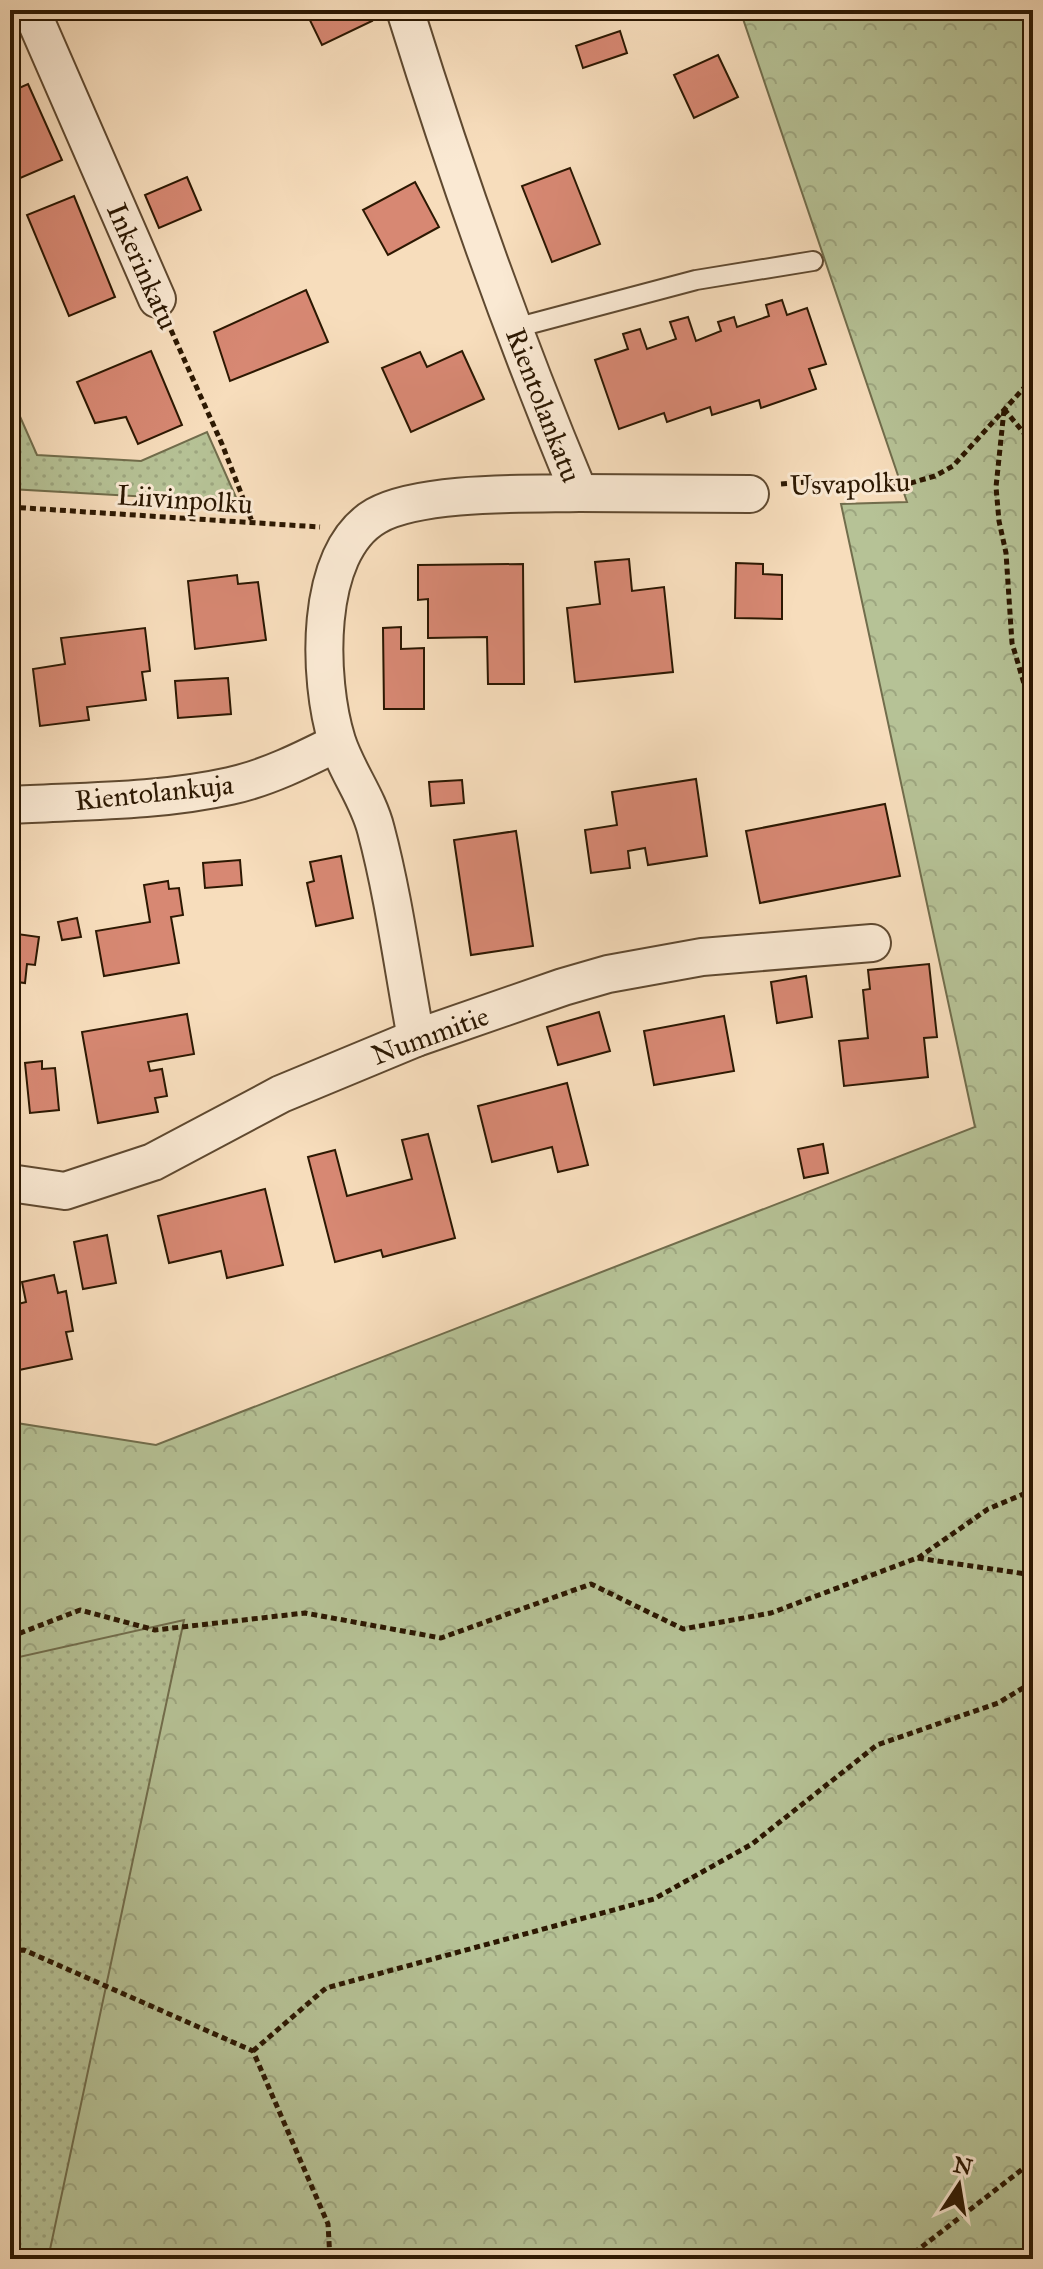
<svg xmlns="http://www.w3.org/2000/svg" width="1043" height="2269" font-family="'IM FELL Great Primer',serif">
  <defs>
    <pattern id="forest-crowns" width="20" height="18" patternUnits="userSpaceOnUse" patternTransform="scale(2)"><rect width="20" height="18" fill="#b6c296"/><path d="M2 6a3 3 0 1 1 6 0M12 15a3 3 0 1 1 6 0" fill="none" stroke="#9da680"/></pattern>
    <pattern id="park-dots" width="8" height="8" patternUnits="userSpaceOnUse" patternTransform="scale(2)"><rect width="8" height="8" fill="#b6c296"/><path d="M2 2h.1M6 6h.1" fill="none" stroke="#9da680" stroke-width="1.8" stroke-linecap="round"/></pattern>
  </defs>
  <rect width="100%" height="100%" fill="#f7ddbc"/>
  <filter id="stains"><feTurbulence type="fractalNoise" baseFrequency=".0025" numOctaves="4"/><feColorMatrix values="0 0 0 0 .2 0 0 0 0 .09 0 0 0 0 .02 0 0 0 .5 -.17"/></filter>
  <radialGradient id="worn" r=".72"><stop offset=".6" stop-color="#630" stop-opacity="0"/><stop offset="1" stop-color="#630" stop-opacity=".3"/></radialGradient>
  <path fill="url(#forest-crowns)" stroke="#716d4c" stroke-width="2" d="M740,10h293v2249h-1023v-837l146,23 819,-318 -134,-623 66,-2z"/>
  <g fill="url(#park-dots)" stroke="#716d4c" stroke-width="2">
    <path d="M10,394l27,61 104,6 66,-29 31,70 -228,-13z"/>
    <path d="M184,1620l-136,639h-38v-600z"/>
  </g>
  <g fill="#d78873" stroke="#2c1802" stroke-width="2">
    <path d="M305,10h62l5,11 -50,24z"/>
    <path d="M620,31l7,22 -44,15 -7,-22z"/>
    <path d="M718,55l20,42 -44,21 -20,-43z"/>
    <path d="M28,84l34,76 -51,22 -1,-90z"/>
    <path d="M570,168l30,76 -48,18 -30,-76z"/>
    <path d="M187,177l14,33 -42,18 -14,-33z"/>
    <path d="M415,182l24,45 -51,28 -25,-45z"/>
    <path d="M74,196l41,101 -46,19 -42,-101z"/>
    <path d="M306,290l22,52 -98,39 -16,-49z"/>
    <path d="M782,300l5,15 20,-7 19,56 -17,5 7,20 -55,19 -2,-8 -47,15 -2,-8 -43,15 -3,-9 -45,16 -24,-69 33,-11 -5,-15 17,-5 7,20 29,-10 -6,-17 18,-5 8,24 25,-10 -3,-9 16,-5 3,10 32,-11 -3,-11z"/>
    <path d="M151,351l31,74 -44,19 -12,-27 -31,6 -18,-41z"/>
    <path d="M462,351l22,48 -73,33 -29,-64 38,-16 7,15z"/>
    <path d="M629,559l3,32 32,-4 9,85 -98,10 -8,-74 33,-4 -5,-42z"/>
    <path d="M736,563l27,1v10l19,1v44l-47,-1z"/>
    <path d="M523,564l1,120h-36l-1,-47 -59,1v-39l-10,1v-35z"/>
    <path d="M237,575l1,9 20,-2 8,58 -71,9 -7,-68z"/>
    <path d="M401,627v22l23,-1v61h-40l-1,-81z"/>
    <path d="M145,628l5,43 -8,1 4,28 -59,7 2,13 -49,6 -7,-57 32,-5 -4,-26z"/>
    <path d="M228,678l3,36 -53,4 -3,-37z"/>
    <path d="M696,779l11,77 -59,9 -3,-17 -17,3 2,17 -39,5 -6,-43 32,-5 -5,-33z"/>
    <path d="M462,780l2,23 -33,3 -2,-24z"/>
    <path d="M885,804l15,72 -140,27 -14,-72z"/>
    <path d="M516,831l17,115 -62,9 -17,-115z"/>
    <path d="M341,856l12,62 -37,8 -9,-43 7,-2 -4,-19z"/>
    <path d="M240,860l2,25 -37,3 -2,-25z"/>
    <path d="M168,881l1,8 10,-1 4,27 -12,2 8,46 -75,13 -8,-45 54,-9 -6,-37z"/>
    <path d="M77,918l4,19 -19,3 -4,-18z"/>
    <path d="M10,933l29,4 -4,28 -8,-1 -2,19 -15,-2z"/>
    <path d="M929,964l8,73 -13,1 4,39 -84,9 -5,-45 29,-3 -5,-48 7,-1 -2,-19z"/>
    <path d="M806,976l6,41 -35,6 -6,-41z"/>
    <path d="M599,1012l11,39 -52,14 -11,-38z"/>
    <path d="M187,1014l7,40 -46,8 2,9 12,-2 5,27 -12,2 3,14 -60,11 -16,-91z"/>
    <path d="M724,1016l10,55 -80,14 -10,-54z"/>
    <path d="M42,1061v8l13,-1 4,42 -29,3 -5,-50z"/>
    <path d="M567,1083l21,82 -30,7 -6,-25 -60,15 -14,-56z"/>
    <path d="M428,1134l27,104 -72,19 -2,-7 -46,12 -27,-105 27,-7 12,46 65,-17 -10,-39z"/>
    <path d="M823,1144l5,29 -24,5 -6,-29z"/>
    <path d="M265,1189l18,76 -56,13 -6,-27 -52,12 -11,-47z"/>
    <path d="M107,1235l9,48 -33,6 -9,-47z"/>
    <path d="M54,1275l4,18 8,-2 7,40 -7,1 6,27 -53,11 -9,-46v-18l16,-4 -4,-20z"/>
  </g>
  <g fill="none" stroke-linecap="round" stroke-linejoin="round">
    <defs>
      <path id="lane" d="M515,328l181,-48 117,-19"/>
      <g id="street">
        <path d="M31,10l126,289"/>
        <path d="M405,10c51,164 108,325 174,483 -52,1 -159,-2 -203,23 -63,36 -58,165 -39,225 10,31 31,57 39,89 18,68 27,139 40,208"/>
        <path d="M579,493l171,1"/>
        <path d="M10,805c73,-4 148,-3 220,-19 37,-8 73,-26 107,-43"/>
        <path d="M10,1183l55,8 88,-29 128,-68 135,-56 147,-51 45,-13 94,-17 170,-14"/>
      </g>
    </defs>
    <use href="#lane" stroke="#5f4930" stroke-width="22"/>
    <use href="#street" stroke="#5f4930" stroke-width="40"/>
    <g stroke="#2c1802" stroke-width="5" stroke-dasharray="6 4" stroke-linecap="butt">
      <path d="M171,330l51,114 31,80"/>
      <path d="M1004,409l29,35"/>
      <path d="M1004,410l-8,77 3,34 7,32 6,90 21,71"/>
      <path d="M781,484l39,-3 77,6 38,-11 18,-10 80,-88"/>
      <path d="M10,507l310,20"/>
      <path d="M918,1558l70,-49 45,-19"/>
      <path d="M10,1637l70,-27 75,20 150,-17 136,25 150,-54 92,45 88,-16 146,-55 116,17"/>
      <path d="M10,1951l14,-1 229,101 75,173 2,35"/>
      <path d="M253,2051l73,-63 328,-89 98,-55 125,-99 121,-42 35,-21"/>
      <path d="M906,2259l127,-98"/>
    </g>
    <use href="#lane" stroke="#fae9d3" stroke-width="18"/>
    <use href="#street" stroke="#fae9d3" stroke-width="36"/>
  </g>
  <g text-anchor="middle" stroke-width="6" stroke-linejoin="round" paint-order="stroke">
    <g font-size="28" fill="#2c1802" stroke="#fae9d3">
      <text transform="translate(143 266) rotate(66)" y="10">Inkerinkatu</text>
      <text transform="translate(544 405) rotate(69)" y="10">Rientolankatu</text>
      <text transform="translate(850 483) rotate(-2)" y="10">Usvapolku</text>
      <text transform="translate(185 499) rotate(4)" y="10">Liivinpolku</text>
      <text transform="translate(154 792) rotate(-6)" y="10">Rientolankuja</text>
      <text transform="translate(430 1035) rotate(-20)" y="10">Nummitie</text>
    </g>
  </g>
  <rect width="1043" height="2269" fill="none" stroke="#f7ddbc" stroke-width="40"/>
  <rect x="12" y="12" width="1019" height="2245" fill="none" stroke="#2c1802" stroke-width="4"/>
  <rect x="20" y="20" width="1003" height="2229" fill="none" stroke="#2c1802" stroke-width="2"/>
  <g transform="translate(959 2185) rotate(12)" stroke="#fae9d3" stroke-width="6" paint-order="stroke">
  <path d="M0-6L14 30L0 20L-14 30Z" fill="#2c1802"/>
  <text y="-12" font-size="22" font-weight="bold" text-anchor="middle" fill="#2c1802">N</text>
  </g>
  <rect width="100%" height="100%" filter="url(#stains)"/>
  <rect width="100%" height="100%" fill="url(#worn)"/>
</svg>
